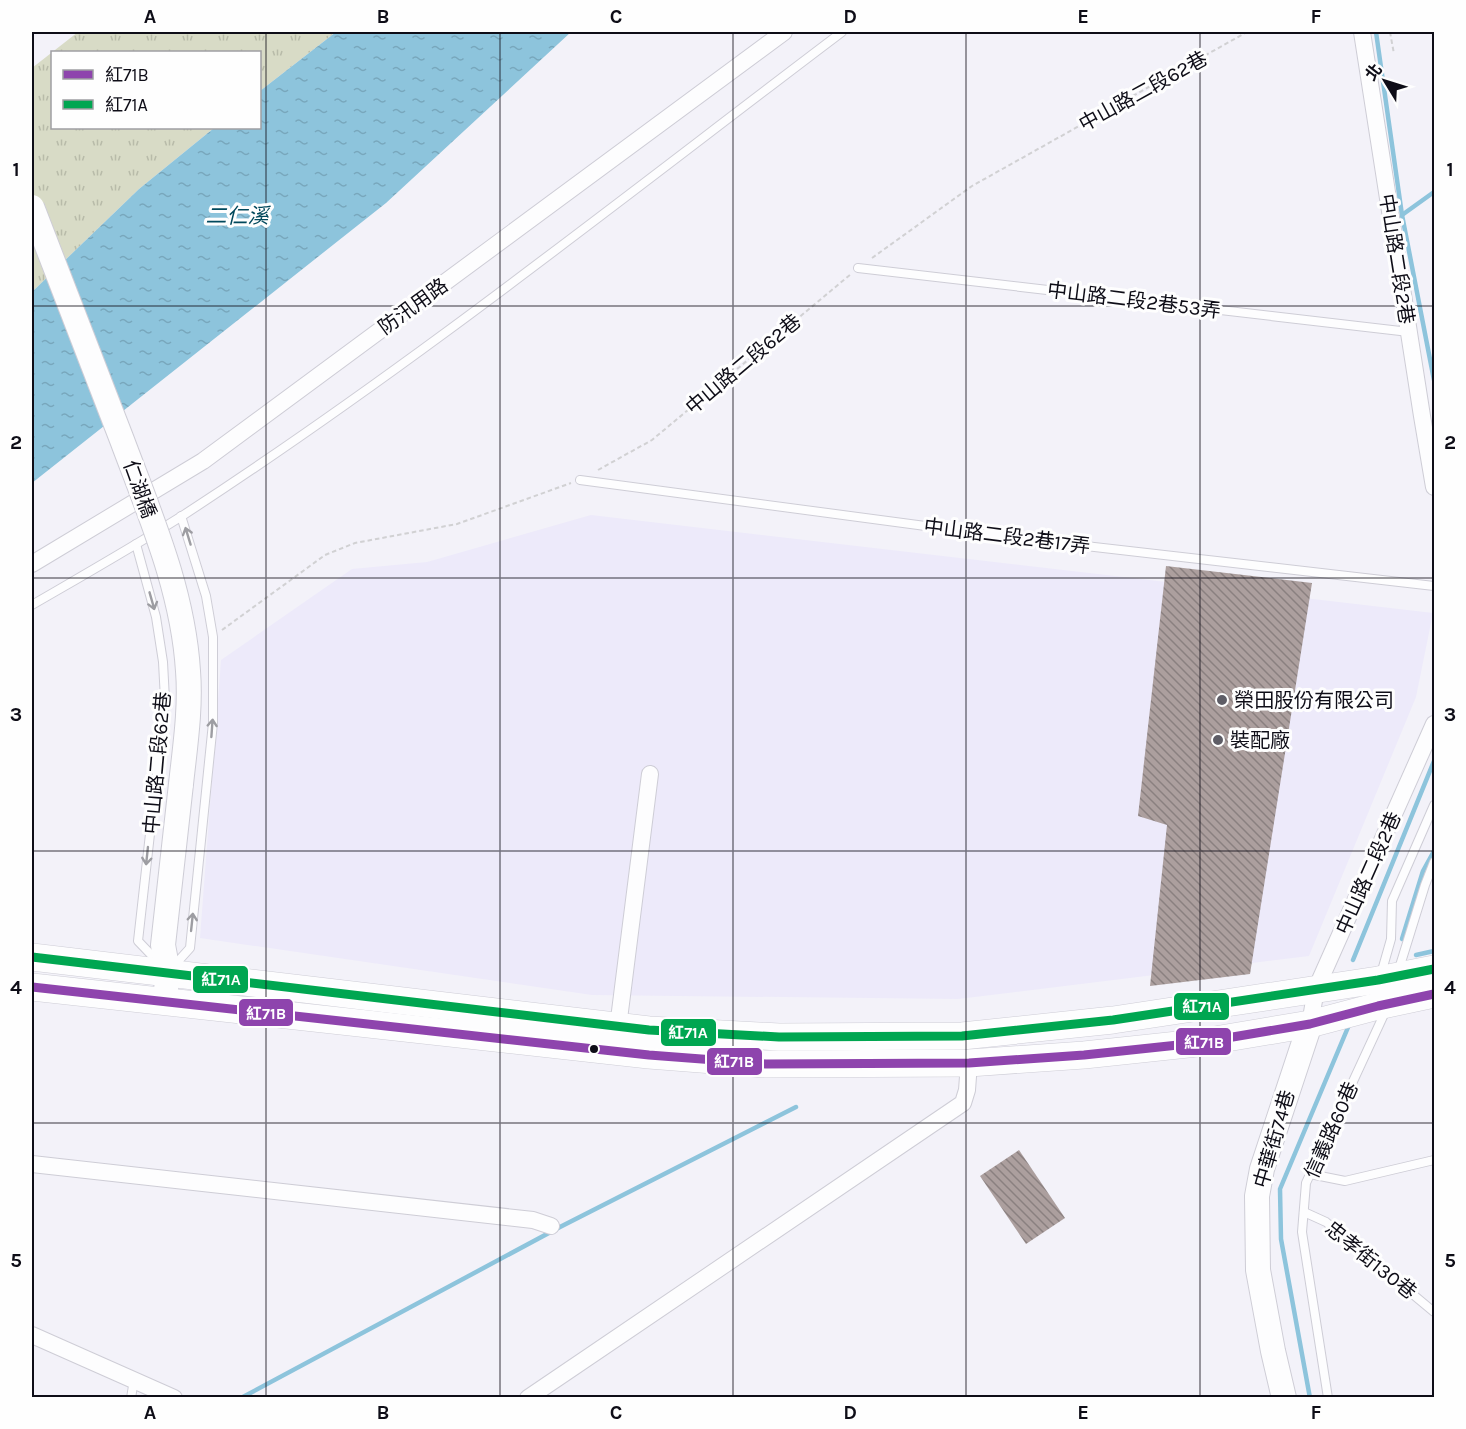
<svg xmlns="http://www.w3.org/2000/svg" width="1466" height="1429" font-family="Karla,'Noto Sans TC',sans-serif">
  <defs>
    <pattern id="grass-tufts" width="24" height="20" patternUnits="userSpaceOnUse" patternTransform="scale(1.5)"><rect width="24" height="20" fill="#d8dbc6"/><path d="M3 7l-1-3M5 7V3M7 7l1-3M15 17l-1-3M17 17v-4M19 17l1-3" fill="none" stroke="#b8bba9"/></pattern>
    <pattern id="water-ripples" width="26" height="14" patternUnits="userSpaceOnUse" patternTransform="scale(1.5)"><rect width="26" height="14" fill="#8dc4dc"/><path d="M2 4q2-2 4 0t4 0M15 11q2-2 4 0t4 0" fill="none" stroke="#78a7bc"/></pattern>
    <pattern id="building-back-hatch" width="6" height="6" patternUnits="userSpaceOnUse" patternTransform="scale(1.5)"><rect width="6" height="6" fill="#ac9f9e"/><path d="M-1 5l2 2M0 0l6 6M5-1l2 2" fill="none" stroke="#8a8080"/></pattern>
  </defs>
  <rect width="100%" height="100%" fill="#f3f2f9"/>
  <path fill="#edeafa" d="M591,515l842,98 -17,84 -107,259 -351,43 -366,-4 -392,-57 21,-278 131,-91 75,-7z"/>
  <path fill="url(#grass-tufts)" d="M78,32h258l-76,59v-39h-208v76h162l-75,61 -107,103v-224z"/>
  <path fill="url(#water-ripples)" d="M336,32h235l-185,171 -354,280v-191l107,-103 75,-61h46v-37z"/>
  <g fill="none" stroke-linecap="round" stroke-linejoin="round">
    <g stroke="#8dc4dc" stroke-width="4.5">
      <path d="M1376,32l26,183 32,165"/>
      <path d="M1402,215l32,-23"/>
      <path d="M1402,939l21,-68 11,-20"/>
      <path d="M1416,955l18,-4"/>
      <path d="M1353,960l81,-199"/>
      <path d="M241,1398l319,-171 236,-120"/>
      <path d="M1310,1398l-29,-159 -1,-50 69,-164"/>
    </g>
  </g>
  <g fill="url(#building-back-hatch)">
    <path d="M1166,566l146,17 -62,391 -100,12 17,-161 -29,-9z"/>
    <path d="M1019,1150l46,68 -39,26 -46,-68z"/>
  </g>
  <g fill="none" stroke-linecap="round" stroke-linejoin="round">
    <defs>
      <g id="lane">
        <path d="M858,268l551,64"/>
        <path d="M580,480l428,57 426,49"/>
        <path d="M136,544l20,73 7,45 2,38 -27,241 23,24"/>
        <path d="M32,605c50,-29 101,-58 150,-89 229,-149 443,-320 660,-484"/>
        <path d="M172,968l18,-20 23,-225v-86l-7,-41 -25,-80"/>
        <path d="M1398,972l27,-87 9,-23"/>
        <path d="M1381,974l10,-35 1,-38 42,-96"/>
        <path d="M1310,1174l35,7 89,-21"/>
        <path d="M1304,1212l22,10 108,90"/>
        <path d="M131,1398l3,-18"/>
        <path d="M1328,1398l-26,-166 4,-49 80,-173"/>
      </g>
      <g id="street">
        <path d="M1362,32l60,384 12,71"/>
        <path d="M32,564l171,-103 581,-429"/>
        <path d="M1310,1024l6,-35 118,-265"/>
        <path d="M618,1027l32,-253"/>
        <path d="M32,1164l501,56 18,6"/>
        <path d="M32,1335l142,63"/>
        <path d="M528,1398l435,-295 4,-13 2,-27"/>
      </g>
      <g id="secondary">
        <path d="M166,990l2,-18 -5,-27 18,-161"/>
        <path d="M1284,1398l-11,-47 -15,-81 -1,-74 5,-27 48,-145"/>
      </g>
      <g id="primary">
        <path d="M32,957l617,73 130,7 183,-1 151,-16 265,-40 56,-11"/>
        <path d="M32,987l617,68 117,9 203,-1 115,-8 113,-12 113,-19 68,-18 56,-12"/>
      </g>
    </defs>
    <use href="#lane" stroke="#cecdd6" stroke-width="10"/>
    <use href="#street" stroke="#cecdd6" stroke-width="18"/>
    <use href="#secondary" stroke="#cecdd6" stroke-width="26"/>
    <use href="#primary" stroke="#cecdd6" stroke-width="28"/>
    <g stroke="#d1d1d3" stroke-width="2" stroke-dasharray="4.5 3" stroke-linecap="butt">
      <path d="M1390,32l4,22"/>
      <path d="M872,258l100,-72 275,-154"/>
      <path d="M598,470l54,-30 199,-166"/>
      <path d="M222,630l103,-75 30,-12 102,-19 114,-41"/>
    </g>
    <use href="#lane" stroke="#fdfdfe" stroke-width="8"/>
    <use href="#street" stroke="#fdfdfe" stroke-width="16"/>
    <use href="#secondary" stroke="#fdfdfe" stroke-width="24"/>
    <use href="#primary" stroke="#fdfdfe" stroke-width="27"/>
    <defs>
      <path id="secondary-bridge" d="M32,207c30,78 60,156 90,233 28,75 61,150 66,231 3,37 -3,76 -7,113"/>
    </defs>
    <use href="#secondary-bridge" stroke="#cecdd6" stroke-width="26" stroke-linecap="butt"/>
    <use href="#secondary-bridge" stroke="#fdfdfe" stroke-width="24"/>
    <defs>
      <path id="bus-1" d="M32,987l617,68 117,9 203,-1 115,-8 113,-12 113,-19 68,-18 56,-12"/>
      <path id="bus-2" d="M32,957l617,73 130,7 183,-1 151,-16 265,-40 56,-11"/>
    </defs>
    <use href="#bus-1" stroke="#fefefe" stroke-width="14"/>
    <use href="#bus-2" stroke="#fefefe" stroke-width="14"/>
    <use href="#bus-1" stroke="#8e44ad" stroke-width="9"/>
    <use href="#bus-2" stroke="#00a651" stroke-width="9"/>
  </g>
  <defs><path id="oneway-shaft" d="M-6 0H5M1.5-3L5.5 0L1.5 3" fill="none" stroke-width="1.6" stroke-linecap="round" stroke-linejoin="round" transform="scale(1.5)"/></defs>
  <g stroke="#9d9da2">
    <use href="#oneway-shaft" transform="translate(188 536) rotate(-107)"/>
    <use href="#oneway-shaft" transform="translate(152 601) rotate(74)"/>
    <use href="#oneway-shaft" transform="translate(212 728) rotate(-86)"/>
    <use href="#oneway-shaft" transform="translate(147 856) rotate(96)"/>
    <use href="#oneway-shaft" transform="translate(192 922) rotate(-84)"/>
  </g>
  <path fill="none" stroke="#0e0d17" stroke-width="1.5" stroke-opacity="0.55" d="M266,32v1366M500,32v1366M733,32v1366M966,32v1366M1200,32v1366M32,306h1402M32,578h1402M32,851h1402M32,1123h1402"/>
  <g fill="#5e5d66" stroke="#fefefe" stroke-width="2">
    <circle cx="1222" cy="700" r="6"/>
    <circle cx="1218" cy="740" r="6"/>
  </g>
  <circle fill="#0e0d17" stroke="#fefefe" stroke-width="2" cx="594" cy="1049" r="5"/>
  <g text-anchor="middle" stroke-width="6" stroke-linejoin="round" paint-order="stroke">
    <g font-size="20" fill="#0e0d17" stroke="#fefefe">
      <text transform="translate(1143 91) rotate(-29)" y="7">中山路二段62巷</text>
      <text transform="translate(1397 259) rotate(81)" y="7">中山路二段2巷</text>
      <text transform="translate(1134 300) rotate(7)" y="7">中山路二段2巷53弄</text>
      <text transform="translate(413 306) rotate(-36)" y="7">防汛用路</text>
      <text transform="translate(743 364) rotate(-40)" y="7">中山路二段62巷</text>
      <text transform="translate(140 489) rotate(70)" y="7">仁湖橋</text>
      <text transform="translate(1007 536) rotate(7)" y="7">中山路二段2巷17弄</text>
      <text transform="translate(157 763) rotate(-85)" y="7">中山路二段62巷</text>
      <text transform="translate(1368 873) rotate(-66)" y="7">中山路二段2巷</text>
      <text transform="translate(1331 1130) rotate(-66)" y="7">信義路60巷</text>
      <text transform="translate(1274 1139) rotate(-74)" y="7">中華街74巷</text>
      <text transform="translate(1371 1260) rotate(39)" y="7">忠孝街130巷</text>
    </g>
    <g font-size="20" fill="#0e0d17" stroke="#fefefe" text-anchor="start">
      <text x="1234" y="707">榮田股份有限公司</text>
      <text x="1230" y="747">裝配廠</text>
    </g>
    <g font-size="21" font-style="italic" fill="#00485c" stroke="#fefefe">
      <text x="237" y="223">二仁溪</text>
    </g>
  </g>
  <g stroke="#fefefe" stroke-width="2">
    <rect x="192" y="965" width="57" height="29" rx="6" fill="#00a651"/>
    <rect x="1173" y="992" width="57" height="29" rx="6" fill="#00a651"/>
    <rect x="238" y="998" width="56" height="29" rx="6" fill="#8e44ad"/>
    <rect x="660" y="1018" width="57" height="29" rx="6" fill="#00a651"/>
    <rect x="1175" y="1027" width="57" height="29" rx="6" fill="#8e44ad"/>
    <rect x="706" y="1047" width="57" height="29" rx="6" fill="#8e44ad"/>
  </g>
  <g font-size="16" text-anchor="middle" font-weight="bold" fill="#fff">
    <text x="221" y="985">紅71A</text>
    <text x="1202" y="1012">紅71A</text>
    <text x="266" y="1019">紅71B</text>
    <text x="688" y="1038">紅71A</text>
    <text x="1204" y="1048">紅71B</text>
    <text x="734" y="1067">紅71B</text>
  </g>
  <rect width="1466" height="1429" fill="none" stroke="#fefefe" stroke-width="66"/>
  <rect x="51" y="51" width="210" height="78" fill="#fefefe" stroke="#9e9ea2" stroke-width="1.5"/>
  <rect x="63" y="70" width="30" height="9" fill="#8e44ad" stroke="#9e9ea2" stroke-width="1.5"/>
  <text x="105" y="81" font-size="18" fill="#0e0d17">紅71B</text>
  <rect x="63" y="100" width="30" height="9" fill="#00a651" stroke="#9e9ea2" stroke-width="1.5"/>
  <text x="105" y="111" font-size="18" fill="#0e0d17">紅71A</text>
  <g transform="translate(1385 81) rotate(308)" stroke="#fefefe" stroke-width="4.5" paint-order="stroke">
  <path d="M0-4.5L10 22L0 15L-10 22Z" fill="#0e0d17"/>
  <text y="-9" font-size="16" font-weight="bold" text-anchor="middle" fill="#0e0d17">北</text>
  </g>
  <rect x="33" y="33" width="1400" height="1363" fill="none" stroke="#0e0d17" stroke-width="2"/>
  <g font-size="20" text-anchor="middle" font-weight="bold" fill="#0e0d17">
    <text x="150" y="23">A</text>
    <text x="383" y="23">B</text>
    <text x="616" y="23">C</text>
    <text x="850" y="23">D</text>
    <text x="1083" y="23">E</text>
    <text x="1316" y="23">F</text>
    <text x="16" y="176">1</text>
    <text x="1450" y="176">1</text>
    <text x="16" y="449">2</text>
    <text x="1450" y="449">2</text>
    <text x="16" y="721">3</text>
    <text x="1450" y="721">3</text>
    <text x="16" y="994">4</text>
    <text x="1450" y="994">4</text>
    <text x="16" y="1267">5</text>
    <text x="1450" y="1267">5</text>
    <text x="150" y="1419">A</text>
    <text x="383" y="1419">B</text>
    <text x="616" y="1419">C</text>
    <text x="850" y="1419">D</text>
    <text x="1083" y="1419">E</text>
    <text x="1316" y="1419">F</text>
  </g>
</svg>
